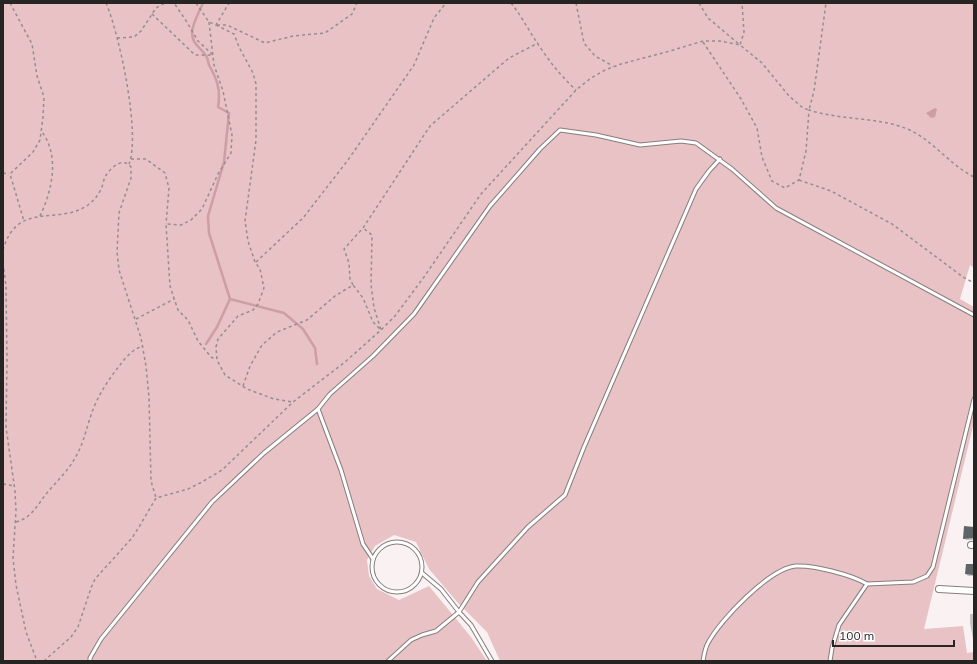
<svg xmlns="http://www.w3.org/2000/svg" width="977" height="664" font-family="Mulish,sans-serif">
  <rect width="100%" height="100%" fill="#faf1f2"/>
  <path fill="#e8c2c5" d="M3,3h971v265l-4,-3 -10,34 14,8v115l-50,207 39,-3 4,27 7,-1v9h-474l-13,-29 -29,-29 -29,-34 -13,-27 -22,-7 -19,11 -8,14 2,16 8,13 22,11 30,-14 42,51 16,24h-484z"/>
  <path fill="#cd9ea3" d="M935,108l2,1 -2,8 -4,1 -5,-5z"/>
  <g fill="#0003">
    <path d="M974,528v12h-8l-2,-2z"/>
    <path d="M967,565h7v11h-6l-2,-2z"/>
    <path d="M970,614h4v31l-4,-22z"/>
  </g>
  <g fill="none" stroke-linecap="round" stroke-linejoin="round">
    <g stroke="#cd9ea3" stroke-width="2.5">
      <path d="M203,3c-4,9 -10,19 -11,29 0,13 9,15 14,24 2,2 2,6 3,9 8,14 12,25 9,42l11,6 -5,49 -16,54 1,17 21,66 -13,28 -11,17"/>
      <path d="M230,299l54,14 19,16 12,19 2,16"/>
    </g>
  </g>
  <g fill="#5e6567">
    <path d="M964,526l10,1v11l-11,1z"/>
    <path d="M966,564h8l-1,11 -8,-1z"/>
  </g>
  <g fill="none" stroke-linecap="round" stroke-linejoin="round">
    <defs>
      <g id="lane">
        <circle cx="397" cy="567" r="25"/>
        <path d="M373,559l-10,-15 -22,-74 -23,-61 12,-15 43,-38 41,-42 76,-108 50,-57 20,-19 36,5 44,10 41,-4 15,2 36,26 44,39 198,107"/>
        <path d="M422,573l19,16 18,23 19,-30 50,-55 37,-32 19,-48 112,-258 13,-18 11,-12"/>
        <path d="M867,584l46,-2 14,-6 6,-9 41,-168"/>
        <path d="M90,661v-3l11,-19 111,-137 52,-49 54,-44"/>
        <path d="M388,661l23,-21 11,-5 14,-4 23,-19 12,13 21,36"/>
        <path d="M703,661c1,-6 2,-13 5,-18 12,-23 62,-75 88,-77 18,-1 56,9 71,18l-28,41 -7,23 -2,13"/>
      </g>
      <g id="street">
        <path d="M971,545h3"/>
        <path d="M939,589l35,2"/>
      </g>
    </defs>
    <use href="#lane" stroke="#867e7e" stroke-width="5"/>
    <use href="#street" stroke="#867e7e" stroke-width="8"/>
    <g stroke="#948e8e" stroke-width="1.5" stroke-dasharray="3 3" stroke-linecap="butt">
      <path d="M10,3l22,41 5,32 7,21 -1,20 -3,23 -7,12 -23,22 14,47"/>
      <path d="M106,3c13,30 35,131 23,161"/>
      <path d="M196,3l13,19 7,3 13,-22"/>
      <path d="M511,3c12,15 20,32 31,47 10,15 21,28 34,40"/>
      <path d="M576,3l8,40 11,13 18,10"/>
      <path d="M699,3l9,15 32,27 4,-13 -2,-29"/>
      <path d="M152,14l43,41h18l-15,-14 -13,-22 -11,-16"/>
      <path d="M209,22l5,43 9,26 9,44 -1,18 -13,21 -16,35 -11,11 -10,5 -15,-1 4,62 8,24 10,10 10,21 13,16 5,3"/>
      <path d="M216,25l18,9 5,13 14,26 3,11v56l-11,81 3,20 7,21 5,7 4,19 -6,16 -5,6 -15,6 -20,23 -2,8 1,13 8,15 22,14 27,10 18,3"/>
      <path d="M217,25h10l38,18 28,-7 32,-3 27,-19 5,-11"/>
      <path d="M117,38l17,-1 7,-6 15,-23 9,-5"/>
      <path d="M703,42l38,57 16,29 5,29 10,24 13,7 14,-8 7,-29 3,-41c30,10 64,7 93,17 28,9 46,37 72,50"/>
      <path d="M131,159h15l19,14 4,15 -3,36"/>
      <path d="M3,173l6,1"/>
      <path d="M799,180l32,11 61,33 71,53 11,6"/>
      <path d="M40,216c12,-25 20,-60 2,-84"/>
      <path d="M3,250c14,-50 55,-24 85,-45 5,-4 9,-8 12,-14 3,-4 3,-10 5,-14 5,-9 18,-21 26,-10v11l-12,35 -2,39 2,18 22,68 5,28 3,31 2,84 5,17"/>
      <path d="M256,262l47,-44 45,-58 66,-95 20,-47 12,-15"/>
      <path d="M3,263l3,23 1,75 -1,66 9,64 1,20 -3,47 3,27 10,47 11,29"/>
      <path d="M353,285l-3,-6 -1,-16 -5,-14 19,-21 67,-102 79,-68 29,-15"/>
      <path d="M136,319l38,-20"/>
      <path d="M243,386l7,-20 12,-21 15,-13 30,-12 28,-24 18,-11 10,13 10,24 8,8 -7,-22 -3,-24 1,-49 -9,-7"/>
      <path d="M3,484l11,2"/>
      <path d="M16,522c15,-4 21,-16 30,-28 10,-12 22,-23 29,-36 8,-13 11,-28 16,-43 6,-18 17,-35 29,-50 6,-8 13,-16 23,-19"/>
      <path d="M44,661l27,-24 7,-10 13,-39 4,-9 37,-41 7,-11 17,-29 32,-9 14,-7 20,-12 71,-68 52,-40 36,-32 14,-14 29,-39 57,-83 95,-104 15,-12 14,-8 16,-6 49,-13 33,-10h17l20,4 22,18 27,33 14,12 6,2 5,-19 12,-88"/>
    </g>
    <use href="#lane" stroke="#fff" stroke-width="3"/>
    <use href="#street" stroke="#fff" stroke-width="6"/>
  </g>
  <rect width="977" height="664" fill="none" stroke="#272424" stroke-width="8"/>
  <path d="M833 640v6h121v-6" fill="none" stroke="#272424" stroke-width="2"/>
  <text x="839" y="640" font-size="12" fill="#272424" stroke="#ffffff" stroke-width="3" paint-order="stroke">100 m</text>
</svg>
